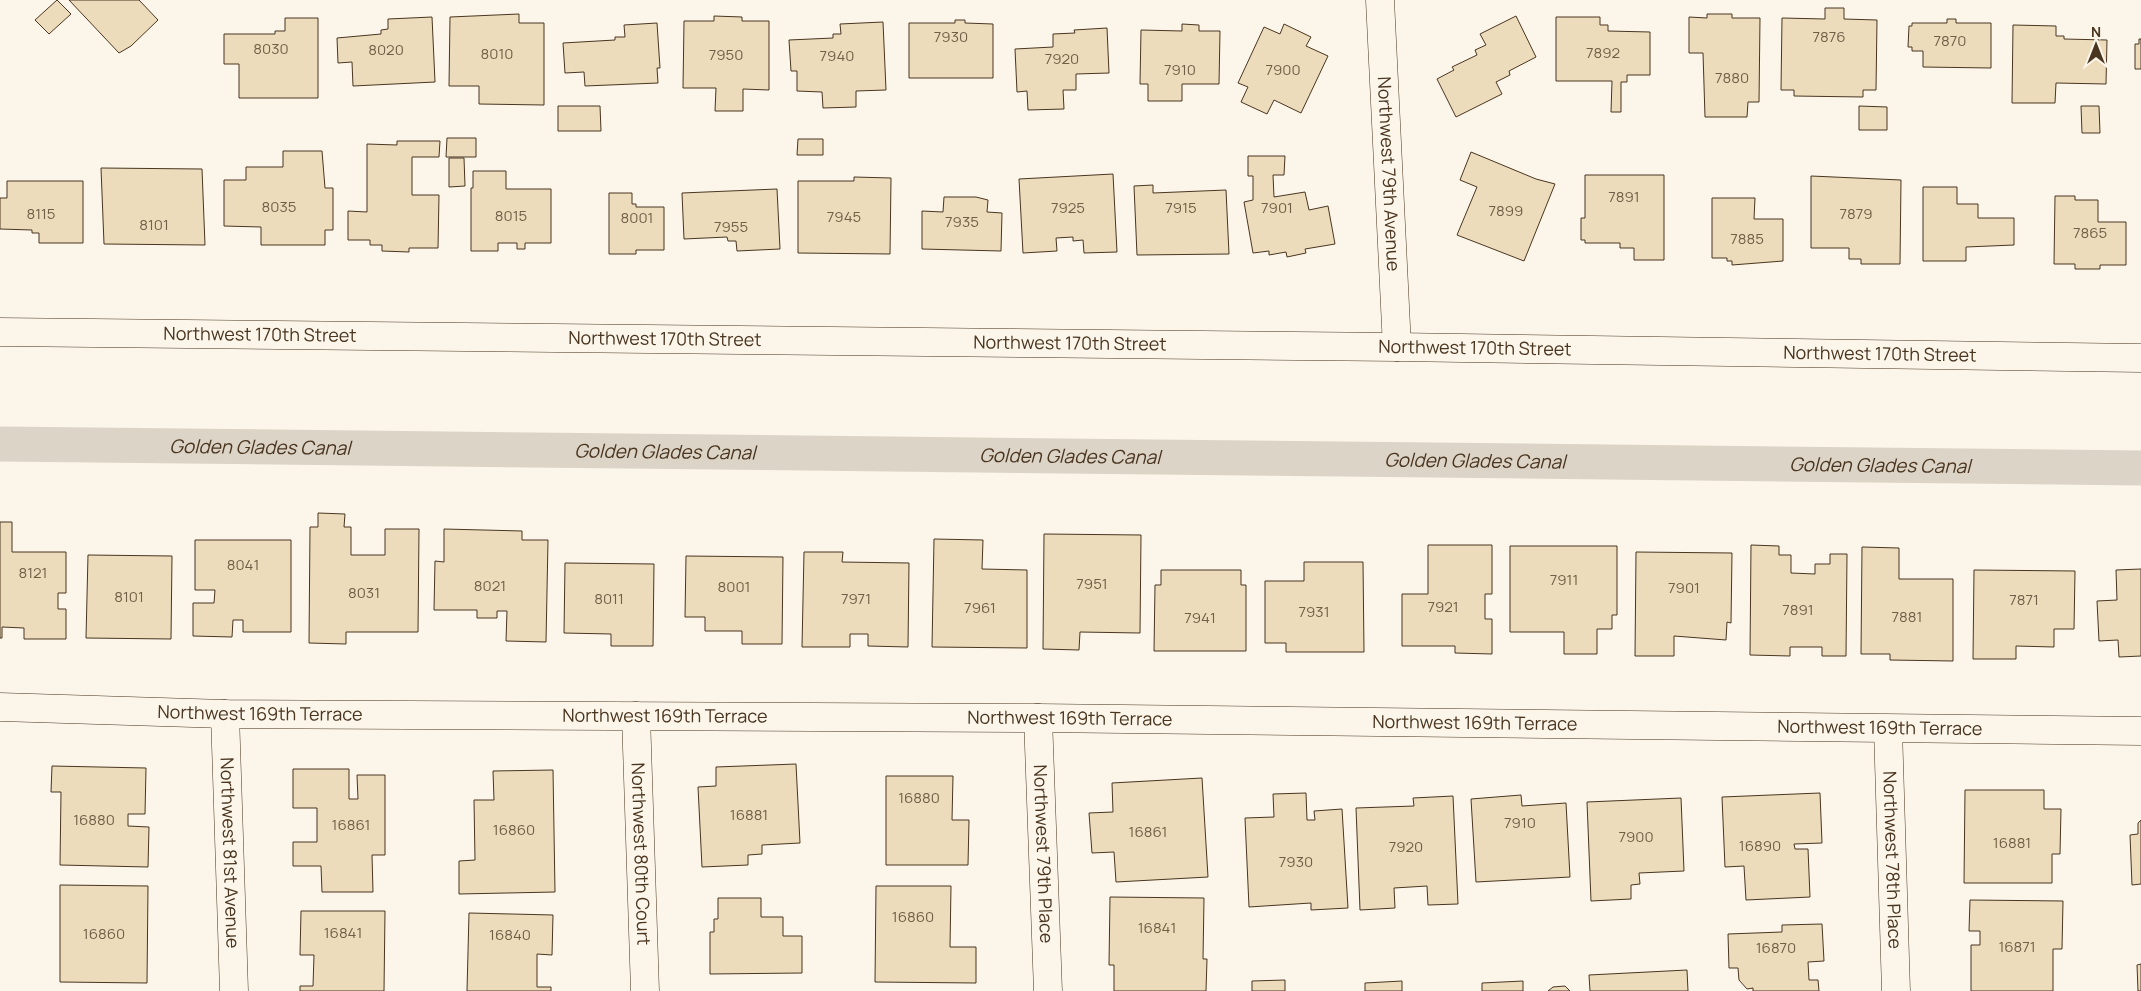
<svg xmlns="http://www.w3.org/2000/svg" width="2141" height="991" font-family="Manrope,sans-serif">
  <rect width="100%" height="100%" fill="#fbf6e9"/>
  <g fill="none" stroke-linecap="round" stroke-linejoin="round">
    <path stroke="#dcd4c6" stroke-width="35" id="s1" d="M0,444l2141,24"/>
  </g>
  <g fill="#ecdcbc" stroke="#4a3520">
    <path d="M57,0l14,14 -22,20 -14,-14z"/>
    <path d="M69,0h70l19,20 -27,26 -12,7z"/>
    <path d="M1825,8h19v11l33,1 -1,70h-13v7l-69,-1v-6h-13l1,-72 43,1z"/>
    <path d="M519,14v9h25v82l-65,-1v-18h-30l1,-69z"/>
    <path d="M1707,14h25v4h28l-1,84h-11l-1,15h-42l-2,-64h-14v-36l18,1z"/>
    <path d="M714,16l28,1v4h27v69l-26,-1v22h-28l1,-23h-33l1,-67h30z"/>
    <path d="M1516,16l20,41 -27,14 1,4 -14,7 6,12 -46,23 -19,-38 17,-9 -2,-3 25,-12 -2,-5 11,-5 -6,-11z"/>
    <path d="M432,17l3,65 -82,4 -1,-24 -14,1 -1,-25 44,-4v-4l7,-1v-10z"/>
    <path d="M1556,17h44v8h8v6l42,1v43h-23v7h-6v30h-10l1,-31h-56z"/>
    <path d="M285,18h33v80h-79v-34h-15v-30h51v-3h10z"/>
    <path d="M1947,19h9v4h35v45l-68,-1v-16h-11v-4h-4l1,-21h3v-3h35z"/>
    <path d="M955,20h10v3l28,1v54h-84v-55h46z"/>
    <path d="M883,22l3,68 -30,1v16l-33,1 -1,-16 -25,-1v-20h-6l-2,-31 44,-2v-4h8l-1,-10z"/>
    <path d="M657,23l3,45h-3l1,15 -73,3 -1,-14 -19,1 -2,-30 52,-3v-3h10l-1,-12z"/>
    <path d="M1182,24l17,1v6h21l-1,53h-37v17h-34v-17h-8l1,-54 41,1z"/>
    <path d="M1284,24l27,13 -5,9 22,10 -27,57 -27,-13 -7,14 -26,-12 7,-15 -10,-4 26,-56 16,7z"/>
    <path d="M2013,25l43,1v10h8v3l43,1 -1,44 -50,-1 -1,20h-43z"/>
    <path d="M1107,28l2,45 -33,1v16h-13l1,19 -36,1 -1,-19 -10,1 -2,-43 38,-2v-13l22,-1 -1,-3z"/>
    <path d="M2139,39h2v30h-6v-25h4z"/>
    <path d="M558,106h42l1,25h-43z"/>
    <path d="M1859,106l28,1v23h-28z"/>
    <path d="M2081,106h18l1,27h-18z"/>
    <path d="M447,138h29v19h-30z"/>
    <path d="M798,139h25v16h-26z"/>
    <path d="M397,141h43l-1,16h-27v38h27l-1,53h-29v4l-27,-1v-6h-12v-5h-22v-29l19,1v-68l30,1z"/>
    <path d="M283,151h39l3,37h8v42h-8v15h-64v-18l-37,-1v-46h22v-13h37z"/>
    <path d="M1471,152l65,27 19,5 -31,77 -67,-26 20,-48 -17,-7z"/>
    <path d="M1248,156h37l-1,19h-11l1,22 31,-5 4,18 19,-4 7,38 -30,5 1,4 -19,4 -1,-5 -17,3v-4l-16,2 -9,-51 9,-2v-24h-5z"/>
    <path d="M449,158h15l1,28 -16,1z"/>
    <path d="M101,168l101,1 3,76 -101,-1z"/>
    <path d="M473,171h33v18h45v54h-26v6h-8v-6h-19v8h-27v-63h2z"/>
    <path d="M1113,174l4,78 -33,1 -1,-13 -10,1v-4l-17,1 1,13 -34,2 -4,-74z"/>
    <path d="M1585,175h79v85h-30v-12h-14v-5h-35v-3h-4v-22h4z"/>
    <path d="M1811,176l90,4 -1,84h-39v-5h-12v-11h-38z"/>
    <path d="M854,177l37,1 -1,76 -92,-1v-72h56z"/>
    <path d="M7,181h76v62h-44v-10h-7v-3l-32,-1v-31h7z"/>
    <path d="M1153,185v8l73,-3 3,64 -92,1 -3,-69z"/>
    <path d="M1923,187h34v17h21v14h36v27l-48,2v14h-43z"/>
    <path d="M777,189l3,60 -43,2 -1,-10h-8l-1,-4 -43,2 -2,-46z"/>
    <path d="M609,193h23v11h4v3h28v43h-28v4h-27z"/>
    <path d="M2055,196h20v4h23v22h28v43h-26v4h-25v-5h-21z"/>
    <path d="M944,197h32l12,3 -1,12 15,1 -1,38 -79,-2v-38l21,1z"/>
    <path d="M1712,198h43l-1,21h29v42l-51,4v-4h-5v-3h-15z"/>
    <path d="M318,513l27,1 -1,13h7v28h34v-26h34l-1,103h-72v12l-37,-1 1,-116h8z"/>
    <path d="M0,522h12v30h54v41h-8v16h8v30h-42v-11l-22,-1v11h-2z"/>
    <path d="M444,529l78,2v9h26l-2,102 -40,-1 1,-30h-10v7h-20v-8h-43l1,-49 9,1z"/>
    <path d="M1044,534l97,1 -1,98 -60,-1 -1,18 -36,-1z"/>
    <path d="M934,539l49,1 -1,29 45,1v78l-95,-1z"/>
    <path d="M195,540h96v92h-48v-12h-10l-1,17 -39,-1v-33h21l1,-13h-20z"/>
    <path d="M1428,545h64v49h-7v25h7v35l-37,-1v-7h-53v-52h26z"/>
    <path d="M1751,545l28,1v9h12v18l24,1v-10h15v-10h17l-1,102h-24v-9h-32v9l-40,-1z"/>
    <path d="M1510,546h107v69h-5v14h-15v25h-33v-22h-54z"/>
    <path d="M1862,547l37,1v31h54v82l-63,-1v-6h-29z"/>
    <path d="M804,552h39l-1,10 67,1 -1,84 -40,-1v-12h-18v13h-48z"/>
    <path d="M1636,552l96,1 -1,70 -4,-1 -1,18 -52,-4v20h-39z"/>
    <path d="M88,555l84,1 -1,83 -85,-1z"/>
    <path d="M686,556l97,1 -1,87h-40v-13h-37v-14h-20z"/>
    <path d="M1304,562h59l1,90h-78v-9h-21v-62h39z"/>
    <path d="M565,563l89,1 -1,82h-42v-12l-47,-1z"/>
    <path d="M2141,569v87l-22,1 -1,-17 -19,1 -2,-40 20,-1 -1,-30z"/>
    <path d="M1161,570h80v15h5v66h-92l1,-66h6z"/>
    <path d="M1974,570l101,1 -1,58h-20v18l-38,-1v13h-43z"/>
    <path d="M796,764l4,79 -38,2v9l-14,1v10l-46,2 -4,-80 18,-1v-19z"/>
    <path d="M52,766l94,2 -1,46h-17v12l21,1 -1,40 -88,-2 1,-73h-10z"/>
    <path d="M293,769h56v30h9l-1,-24h28v80h-13l1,37h-51l-1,-26h-28v-24h24v-34h-24z"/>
    <path d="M553,770l2,122 -96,2v-33l16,-1 -1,-60h20l-1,-29z"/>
    <path d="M886,776h67l-1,44h17l-1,45h-82z"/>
    <path d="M1202,778l6,99 -92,5 -2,-30 -22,1 -3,-40 24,-1 -1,-29z"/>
    <path d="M1965,790h79v19h17l-1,45h-8v29h-88z"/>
    <path d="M1306,793l1,27h8l-1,-9 28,-2 6,99 -37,2v-7l-62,4 -4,-89 29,-1 -1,-23z"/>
    <path d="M1820,793l2,50 -28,1 1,5h13l2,48 -64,3 -2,-34 -19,1 -3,-70z"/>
    <path d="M1521,795l1,11 44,-3 4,74 -94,5 -5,-83z"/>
    <path d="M1453,796l5,108 -30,1 -1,-19 -33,2 1,20 -35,2 -4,-102 58,-2 -1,-8z"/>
    <path d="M1681,798l3,73 -45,2 1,11 -9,1v14l-40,2 -4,-99z"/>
    <path d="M2141,820v64l-9,1 -2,-50 8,-1v-11z"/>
    <path d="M60,885l88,1 -1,97 -87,-1z"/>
    <path d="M876,886h75l-1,61h26v36l-101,-1z"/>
    <path d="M1110,897l94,1 -1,61h4l-1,32h-92v-26h-5z"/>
    <path d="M718,898h43v19h22v19h19v37l-92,1v-42h4v-13h4z"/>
    <path d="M1970,900l93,1 -1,48h-9v42h-82v-46h9v-14h-11z"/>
    <path d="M301,911h84l-1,80h-84v-5h13l1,-31h-14z"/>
    <path d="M469,913l84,2 -1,40 -15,-1v33h14v4h-84z"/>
    <path d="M1822,924l2,37 -16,1 1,18h9l1,11h-66v-3l-6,1 -8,-9 -1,-12h-9l-1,-34 54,-2v-7z"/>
    <path d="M2141,964v27h-3l-1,-26z"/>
    <path d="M1687,970l1,21h-98l-1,-16z"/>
    <path d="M1285,980v11h-33v-10z"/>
    <path d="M1402,981v10h-37v-8z"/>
    <path d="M1523,981v10h-41v-8z"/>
    <path d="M1565,986l5,5h-22l5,-4z"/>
  </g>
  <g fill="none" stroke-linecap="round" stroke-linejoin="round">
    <defs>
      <g id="minor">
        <path id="s2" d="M1380,0l17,347"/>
        <path id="s3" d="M0,332l1397,15 744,11"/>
        <path id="s4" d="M0,707l225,7 813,4 1103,13"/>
        <path id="s5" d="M225,714l9,277"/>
        <path id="s6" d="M636,716l9,275"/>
        <path id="s7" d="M1038,718l10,273"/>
        <path id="s8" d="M1888,729l8,262"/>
      </g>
    </defs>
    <use href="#minor" stroke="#4a3520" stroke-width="29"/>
    <use href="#minor" stroke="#fbf6e9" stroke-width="28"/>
  </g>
  <g text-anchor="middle" stroke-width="4" stroke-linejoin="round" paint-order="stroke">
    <g font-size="15" fill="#725f47">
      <text x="951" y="42">7930</text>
      <text x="1829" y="42">7876</text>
      <text x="1950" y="46">7870</text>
      <text x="271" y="54">8030</text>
      <text x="386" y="55">8020</text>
      <text x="1603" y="58">7892</text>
      <text x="497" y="59">8010</text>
      <text x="726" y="60">7950</text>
      <text x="837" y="61">7940</text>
      <text x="1062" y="64">7920</text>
      <text x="1180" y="75">7910</text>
      <text x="1283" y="75">7900</text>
      <text x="1732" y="83">7880</text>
      <text x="1624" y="202">7891</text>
      <text x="279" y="212">8035</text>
      <text x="1068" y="213">7925</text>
      <text x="1181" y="213">7915</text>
      <text x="1277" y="213">7901</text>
      <text x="1506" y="216">7899</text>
      <text x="41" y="219">8115</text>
      <text x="1856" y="219">7879</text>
      <text x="511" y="221">8015</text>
      <text x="844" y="222">7945</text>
      <text x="637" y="223">8001</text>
      <text x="962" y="227">7935</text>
      <text x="154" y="230">8101</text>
      <text x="731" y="232">7955</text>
      <text x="2090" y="238">7865</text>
      <text x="1747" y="244">7885</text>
      <text x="243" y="570">8041</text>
      <text x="33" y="578">8121</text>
      <text x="1564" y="585">7911</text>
      <text x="1092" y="589">7951</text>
      <text x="490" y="591">8021</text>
      <text x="734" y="592">8001</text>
      <text x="1684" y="593">7901</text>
      <text x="364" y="598">8031</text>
      <text x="129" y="602">8101</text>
      <text x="609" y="604">8011</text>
      <text x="856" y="604">7971</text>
      <text x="2024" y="605">7871</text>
      <text x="1443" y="612">7921</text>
      <text x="980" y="613">7961</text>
      <text x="1798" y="615">7891</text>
      <text x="1314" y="617">7931</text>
      <text x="1907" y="622">7881</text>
      <text x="1200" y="623">7941</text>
      <text x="919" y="803">16880</text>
      <text x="749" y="820">16881</text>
      <text x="94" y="825">16880</text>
      <text x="1520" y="828">7910</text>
      <text x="351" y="830">16861</text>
      <text x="514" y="835">16860</text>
      <text x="1148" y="837">16861</text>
      <text x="1636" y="842">7900</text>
      <text x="2012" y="848">16881</text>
      <text x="1760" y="851">16890</text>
      <text x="1406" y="852">7920</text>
      <text x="1296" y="867">7930</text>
      <text x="913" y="922">16860</text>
      <text x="1157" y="933">16841</text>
      <text x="343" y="938">16841</text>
      <text x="104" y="939">16860</text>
      <text x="510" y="940">16840</text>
      <text x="2017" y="952">16871</text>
      <text x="1776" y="953">16870</text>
    </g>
    <g font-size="18" fill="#4a3520" stroke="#fbf6e9">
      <text dy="6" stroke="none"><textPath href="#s2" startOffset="174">Northwest 79th Avenue</textPath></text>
      <text dy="6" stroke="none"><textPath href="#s3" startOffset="260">Northwest 170th Street</textPath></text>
      <text dy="6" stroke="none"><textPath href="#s3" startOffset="665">Northwest 170th Street</textPath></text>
      <text dy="6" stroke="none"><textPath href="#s3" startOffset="1070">Northwest 170th Street</textPath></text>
      <text dy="6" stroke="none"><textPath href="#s3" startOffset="1475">Northwest 170th Street</textPath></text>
      <text dy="6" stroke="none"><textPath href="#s3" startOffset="1880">Northwest 170th Street</textPath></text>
      <text dy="6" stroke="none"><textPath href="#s4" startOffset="260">Northwest 169th Terrace</textPath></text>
      <text dy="6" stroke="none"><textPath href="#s4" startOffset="665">Northwest 169th Terrace</textPath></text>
      <text dy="6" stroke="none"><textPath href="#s4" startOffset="1070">Northwest 169th Terrace</textPath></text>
      <text dy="6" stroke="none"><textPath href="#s4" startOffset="1475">Northwest 169th Terrace</textPath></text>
      <text dy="6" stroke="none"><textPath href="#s4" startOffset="1880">Northwest 169th Terrace</textPath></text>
      <text dy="6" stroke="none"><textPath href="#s5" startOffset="139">Northwest 81st Avenue</textPath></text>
      <text dy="6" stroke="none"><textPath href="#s6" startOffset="138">Northwest 80th Court</textPath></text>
      <text dy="6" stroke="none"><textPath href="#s7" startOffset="136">Northwest 79th Place</textPath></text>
      <text dy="6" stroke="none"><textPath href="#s8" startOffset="131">Northwest 78th Place</textPath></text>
    </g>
    <g font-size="19" font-style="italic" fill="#4a3520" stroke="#fbf6e9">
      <text dy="7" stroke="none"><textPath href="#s1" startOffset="260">Golden Glades Canal</textPath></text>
      <text dy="7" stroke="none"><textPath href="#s1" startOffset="665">Golden Glades Canal</textPath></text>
      <text dy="7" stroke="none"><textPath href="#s1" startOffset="1070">Golden Glades Canal</textPath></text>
      <text dy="7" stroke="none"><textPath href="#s1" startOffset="1475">Golden Glades Canal</textPath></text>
      <text dy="7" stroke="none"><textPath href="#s1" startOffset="1880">Golden Glades Canal</textPath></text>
    </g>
  </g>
  <g transform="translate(2096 45)" stroke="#fbf6e9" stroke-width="4" paint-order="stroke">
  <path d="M0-4L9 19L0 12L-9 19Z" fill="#4a3520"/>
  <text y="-8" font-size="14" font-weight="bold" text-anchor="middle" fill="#4a3520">N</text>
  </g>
</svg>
